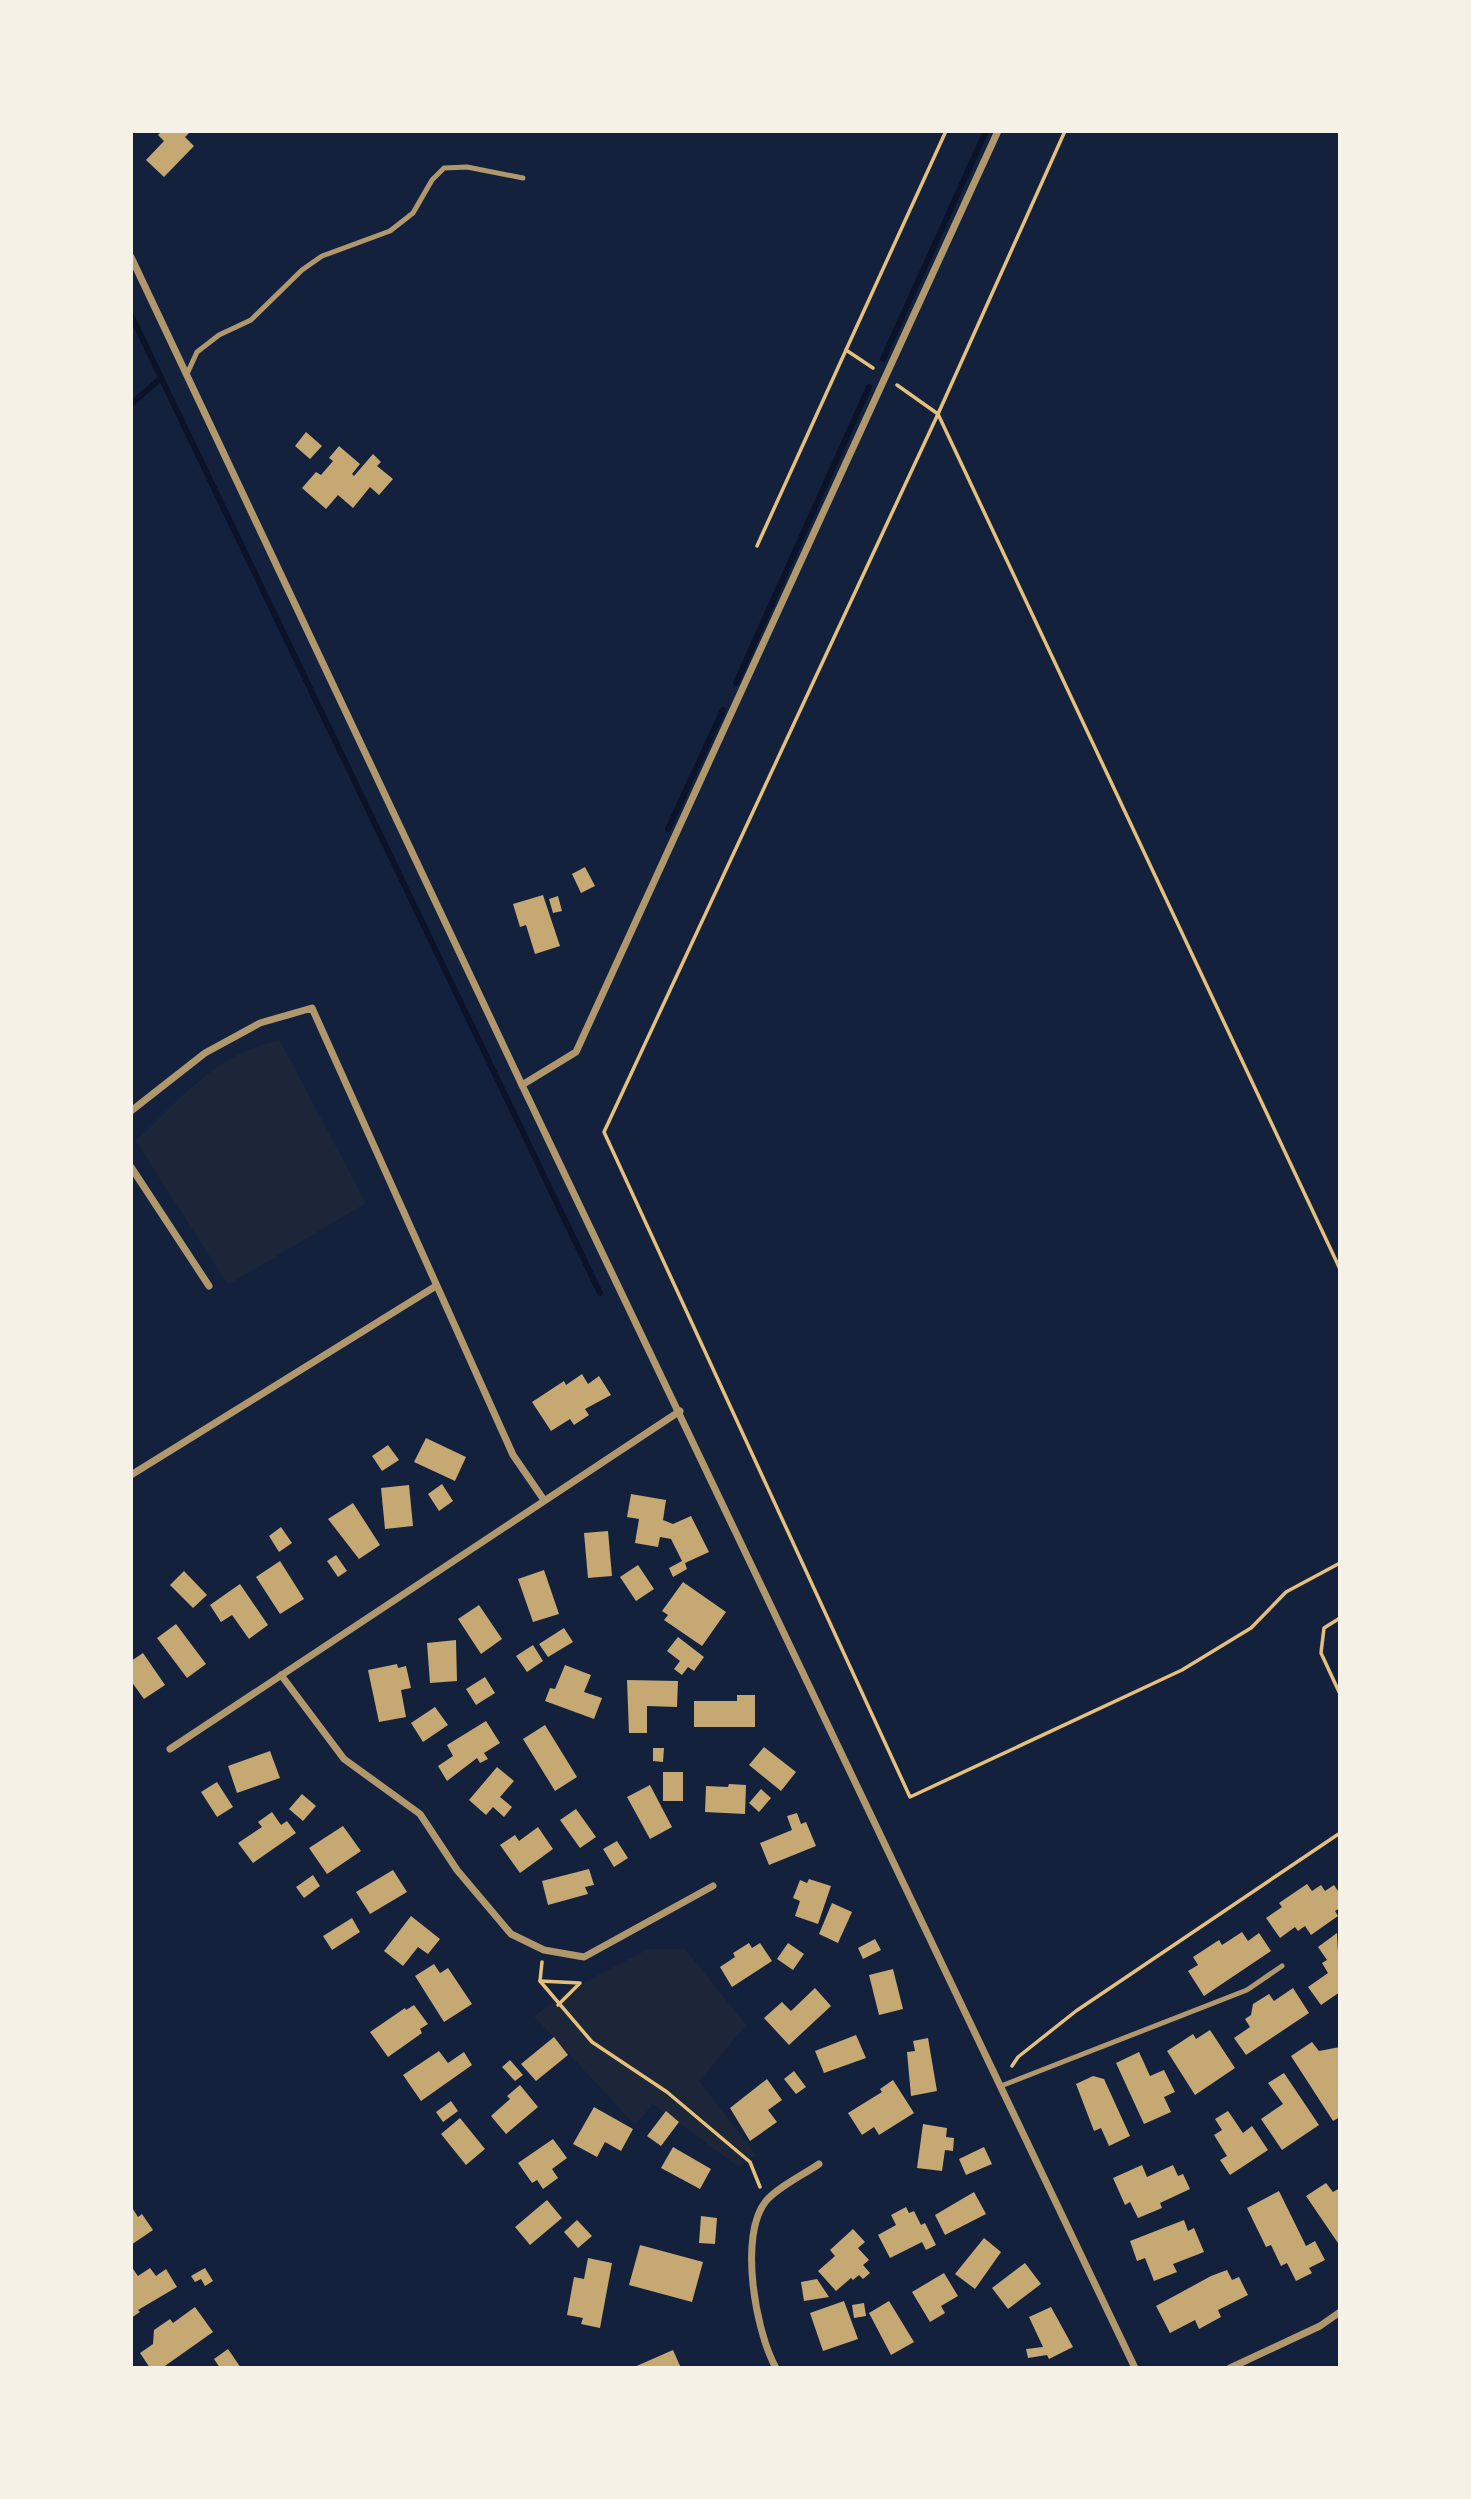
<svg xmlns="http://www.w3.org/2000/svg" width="1471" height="2499" font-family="Montserrat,sans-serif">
  <rect width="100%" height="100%" fill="#14213d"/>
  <g fill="#1d2539">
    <path d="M280,1041l86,162 -138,82 -92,-144c41,-39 85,-92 144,-100z"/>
    <path d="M648,1949h37l61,76 -47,56 57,74 -17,12 -86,-63 -18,21 -101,-109 51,-34z"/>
  </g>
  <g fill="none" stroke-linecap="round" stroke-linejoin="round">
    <g stroke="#0b132b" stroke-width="6">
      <path d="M131,315l469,978"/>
      <path d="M883,359l103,-228"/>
      <path d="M131,404l30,-26"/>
      <path d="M736,683l133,-296"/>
      <path d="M668,829l55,-119"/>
    </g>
  </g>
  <g fill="#c6a872">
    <path d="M162,131h29l-6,6 9,9 -30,31 -18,-17 18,-19 -6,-6z"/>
    <path d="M306,432l16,14 -12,13 -15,-13z"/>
    <path d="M339,446l21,18 -8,10 2,2 19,-22 8,8 -4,4 16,13 -14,16 -9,-8 -17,21 -15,-13 -12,14 -24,-21 14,-16 5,3 12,-14 -4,-3z"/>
    <path d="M585,867l10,19 -14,7 -9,-19z"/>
    <path d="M543,895l17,51 -25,8 -9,-29 -6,2 -7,-23z"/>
    <path d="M558,896l4,15 -9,2 -4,-14z"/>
    <path d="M582,1374l6,10 11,-8 12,19 -26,14 4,6 -15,10 -4,-6 -19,12 -19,-29 32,-21 2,4z"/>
    <path d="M426,1438l40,19 -11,24 -41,-19z"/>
    <path d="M388,1445l11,15 -17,11 -10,-15z"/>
    <path d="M442,1484l11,17 -14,10 -11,-17z"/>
    <path d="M409,1485l4,41 -28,3 -4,-41z"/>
    <path d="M631,1494l35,6 -3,20 10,4 18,-8 18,36 -24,11 2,6 -14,8 -4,-9 13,-7 -11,-22 -11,-2 -2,10 -23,-4 4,-24 -12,-2z"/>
    <path d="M353,1503l27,42 -21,14 -31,-40z"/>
    <path d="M281,1527l11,16 -13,9 -10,-16z"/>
    <path d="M608,1531l4,45 -24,2 -4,-45z"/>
    <path d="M336,1555l11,16 -9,6 -11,-16z"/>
    <path d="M280,1561l24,38 -24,15 -24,-37z"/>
    <path d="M638,1565l16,24 -18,12 -16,-24z"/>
    <path d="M544,1570l15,44 -26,8 -15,-43z"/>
    <path d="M184,1571l23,24 -14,13 -23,-23z"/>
    <path d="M683,1582l43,30 -24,34 -38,-26 4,-5 -6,-4z"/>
    <path d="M240,1584l28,41 -19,14 -17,-24 -11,7 -11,-17z"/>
    <path d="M479,1605l23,34 -21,15 -23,-35z"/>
    <path d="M176,1624l30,40 -19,14 -30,-40z"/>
    <path d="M564,1628l9,14 -25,15 -9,-13z"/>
    <path d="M678,1637l26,20 -10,14 -6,-4 -6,8 -8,-6 6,-8 -13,-10z"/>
    <path d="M456,1640l1,41 -27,2 -3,-40z"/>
    <path d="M533,1645l10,16 -16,11 -11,-16z"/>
    <path d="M143,1653l22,32 -21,14 -13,-18v-20z"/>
    <path d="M397,1664l1,4 8,-2 5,22 -10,2 5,27 -27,5 -11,-52z"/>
    <path d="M565,1665l26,10 -7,17 18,6 -8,21 -49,-18 5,-13 5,1z"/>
    <path d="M485,1677l10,16 -19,12 -10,-16z"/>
    <path d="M627,1680l51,1 -1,26 -30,-1v27h-18z"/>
    <path d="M737,1695h18v32h-61v-26h43z"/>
    <path d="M435,1707l13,18 -25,17 -12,-19z"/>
    <path d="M486,1721l14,22 -16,10 4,6 -8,4 -3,-5 -30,23 -9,-15 15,-10 -6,-11z"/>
    <path d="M545,1725l32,52 -22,14 -32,-52z"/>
    <path d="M764,1747l32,25 -15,19 -32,-26z"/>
    <path d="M653,1748h11l-1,14 -10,-1z"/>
    <path d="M270,1751l10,27 -43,15 -9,-27z"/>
    <path d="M497,1767l17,14 -14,16 12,10 -8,10 -11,-10 -7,8 -17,-15z"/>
    <rect x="663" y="1772" width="20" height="29"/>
    <path d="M217,1782l16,25 -16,10 -16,-25z"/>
    <path d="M729,1784l17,1 -1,29 -40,-2 1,-26 22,1z"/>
    <path d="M650,1785l22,42 -22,12 -23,-42z"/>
    <path d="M761,1789l10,9 -12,14 -10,-9z"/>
    <path d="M302,1794l14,12 -13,15 -14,-12z"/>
    <path d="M576,1809l20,28 -16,11 -20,-28z"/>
    <path d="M272,1812l9,13 6,-4 9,12 -43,30 -15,-20 24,-16 -4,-5z"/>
    <path d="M797,1813l4,11 5,-2 10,24 -47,19 -9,-22 32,-13 -5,-14z"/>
    <path d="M343,1826l18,25 -34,23 -18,-26z"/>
    <path d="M538,1827l15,22 -33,24 -20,-28 15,-10 4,6z"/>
    <path d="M617,1841l11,17 -14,9 -11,-18z"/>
    <path d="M589,1869l5,16 -9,2 3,7 -40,11 -6,-24z"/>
    <path d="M393,1870l14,22 -37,22 -14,-22z"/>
    <path d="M313,1875l7,11 -16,12 -8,-11z"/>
    <path d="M809,1879l22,7 -13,38 -23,-8 5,-15 -7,-3 7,-18 7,3z"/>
    <path d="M1307,1884l5,7 9,-6 4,6 9,-6 6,9v14l-5,3 3,5 -27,19 -6,-9 -7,5 -3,-4 -15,11 -14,-20 16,-11 -3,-4z"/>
    <path d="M832,1903l20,9 -14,31 -19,-9z"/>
    <path d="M411,1916l29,23 -12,15 -10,-7 -15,19 -19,-15z"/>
    <path d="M352,1918l8,14 -28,18 -9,-14z"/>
    <path d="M1242,1932l6,9 11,-8 12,18 -67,45 -16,-25 10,-6 -5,-8 26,-17 3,5z"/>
    <path d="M1337,1933l3,59 -19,13 -13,-18 20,-14 -6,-10 5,-3 -9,-13z"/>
    <path d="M875,1939l6,11 -18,9 -5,-11z"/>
    <path d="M749,1943l3,5 8,-5 12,18 -40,26 -12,-20 15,-10 -2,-4z"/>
    <path d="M788,1943l16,11 -11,16 -16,-11z"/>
    <path d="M434,1964l6,9 8,-5 24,36 -28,18 -29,-46z"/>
    <path d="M893,1969l10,40 -24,6 -10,-40z"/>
    <path d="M815,1988l16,18 -42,39 -25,-27 18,-16 9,9z"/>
    <path d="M1293,1988l16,25 -63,42 -12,-17 16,-11 -5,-8 6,-4 2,-11 16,-10 5,7z"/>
    <path d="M414,2005l14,19 -8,5 2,4 -34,24 -18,-25 35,-24 1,2z"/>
    <path d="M1210,2030l25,38 -40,27 -28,-44 26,-17 3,5z"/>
    <path d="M856,2035l10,23 -42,15 -9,-22z"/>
    <path d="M554,2037l14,18 -32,26 -15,-17z"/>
    <path d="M928,2038l9,53 -26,5 -4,-44 8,-1 -2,-10z"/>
    <path d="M1312,2042l7,9 21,-4v70l-7,4 -42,-65z"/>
    <path d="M439,2051l9,12 16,-11 8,13 -51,36 -18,-26z"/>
    <path d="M1139,2052l11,24 14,-6 11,22 -11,5 7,15 -27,12 -28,-61z"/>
    <path d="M510,2060l13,15 -8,6 -13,-14z"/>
    <path d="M794,2071l12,16 -10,7 -12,-15z"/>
    <path d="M1284,2073l35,52 -37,25 -21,-31 22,-15 -15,-21z"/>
    <path d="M1093,2076l11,3 26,57 -21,10 -8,-18 -7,3 -18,-47z"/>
    <path d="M767,2079l15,21 -14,10 9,12 -27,19 -20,-33z"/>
    <path d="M893,2080l21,33 -35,22 -5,-8 -12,8 -14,-22 34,-21 -2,-3z"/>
    <path d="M520,2085l18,22 -32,27 -15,-18 19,-17 -3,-3z"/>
    <path d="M451,2101l7,10 -15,11 -7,-10z"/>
    <path d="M594,2107l39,22 -12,22 -16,-9 -8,15 -24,-13z"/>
    <path d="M666,2111l13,11 -18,24 -14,-10z"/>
    <path d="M1228,2111l15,22 9,-7 16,24 -38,25 -10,-15 7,-4 -13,-21 8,-5 -7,-11z"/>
    <path d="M460,2118l25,31 -19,16 -25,-31z"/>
    <path d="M923,2124l24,4 -1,9 8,1 -1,13 -8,-1 -3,21 -25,-3z"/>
    <path d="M553,2139l14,19 -15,11 6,9 -15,11 -6,-9 -5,3 -14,-20z"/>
    <path d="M673,2147l38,22 -11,20 -39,-21z"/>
    <path d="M984,2147l8,17 -26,11 -7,-16z"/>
    <path d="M1142,2165l5,12 26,-12 5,11 5,-2 7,15 -30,14 2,5 -24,10 -8,-16 -5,3 -12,-27z"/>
    <path d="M1326,2183l7,9 7,-4v58l-34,-50z"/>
    <path d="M1279,2191l27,55 9,-5 10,19 -16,8 3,5 -16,8 -9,-18 -6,3 -10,-21 -5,2 -19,-39z"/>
    <path d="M974,2192l12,22 -41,21 -10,-20z"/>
    <path d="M547,2200l15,18 -32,27 -15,-18z"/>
    <path d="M131,2206l7,11 4,-3 11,16 -22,15z"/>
    <path d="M906,2207l3,6 5,-2 7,14 4,-2 11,22 -10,5 -4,-8 -32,16 -12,-23 18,-10 -5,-10z"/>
    <path d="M701,2216l16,2 -2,26 -16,-1z"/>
    <path d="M577,2220l15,16 -14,12 -14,-16z"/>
    <path d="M1184,2220l4,11 6,-3 10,24 -31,12 4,8 -23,9 -9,-23 -8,3 -7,-20z"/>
    <path d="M853,2229l12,13 -7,6 11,12 -6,5 7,8 -7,6 -4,-4 -6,5 -2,-2 -15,13 -18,-20 17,-15 -5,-6z"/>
    <path d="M984,2238l17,14 -26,37 -20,-15z"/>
    <path d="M640,2245l63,17 -11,40 -63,-17z"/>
    <path d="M588,2258l24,5 -12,65 -19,-4 2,-6 -16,-3 7,-38 10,2z"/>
    <path d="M1025,2263l16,21 -33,25 -16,-21z"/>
    <path d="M131,2266l7,10 12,-8 6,8 10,-7 11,18 -39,23 2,2 -9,6z"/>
    <path d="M205,2268l8,13 -8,5 -4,-7 -6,3 -4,-6z"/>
    <path d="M1227,2270l5,10 7,-3 9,18 -30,15 3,7 -22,12 -4,-9 -25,13 -14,-27 55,-30z"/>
    <path d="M944,2273l14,23 -17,10 4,7 -15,9 -18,-30z"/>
    <path d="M817,2279l12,18 -25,4 -3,-19z"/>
    <path d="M844,2301l14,38 -35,12 -13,-38z"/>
    <path d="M889,2301l25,41 -23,13 -22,-42z"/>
    <path d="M864,2303l2,13 -12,2 -2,-13z"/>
    <path d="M195,2307l18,25 -51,36h-12l-10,-15 13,-9 1,-14 16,-11 3,4z"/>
    <path d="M1051,2307l22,40 -24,12 -2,-4 -19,3 -2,-9 17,-2 -14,-30z"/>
    <path d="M228,2349l13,19h-21l-6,-9z"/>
    <path d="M673,2350l8,18h-49z"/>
  </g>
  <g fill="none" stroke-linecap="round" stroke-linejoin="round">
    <g stroke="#e5c07b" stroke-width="3.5">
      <path d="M1065,131l-127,283 -334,718 306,665 272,-127 69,-42 35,-36 54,-29"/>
      <path d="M873,368l-27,-18 100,-219"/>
      <path d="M897,385l41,29 402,855"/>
      <path d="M757,546l89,-196"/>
      <path d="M1340,1618l-16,10 -3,25 19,41"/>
      <path d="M542,1962l-2,19 52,61 75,50 83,70 10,25"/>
      <path d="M540,1981l40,2 -22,22"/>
      <path d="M1012,2066l6,-9 58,-46 264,-178"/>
    </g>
    <g stroke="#b1986c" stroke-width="5">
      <path d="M187,374l10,-22 22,-17 32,-15 51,-50 20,-14 68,-25 23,-18 19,-33 12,-12 23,-1 56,11"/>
      <path d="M1001,2086l246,-96 35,-24"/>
    </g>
    <g stroke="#b1986c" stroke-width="7">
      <path d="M131,257l391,828 613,1283"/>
      <path d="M522,1085l54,-33 422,-921"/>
      <path d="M131,1111l74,-58 55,-30 52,-15 201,447 31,45"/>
      <path d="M131,1167l78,119"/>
      <path d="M131,1475l305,-189"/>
      <path d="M281,1675l63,84 76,55 37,56 54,64 33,16 40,7 129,-71"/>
      <path d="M170,1749l510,-338"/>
      <path d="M776,2368c-20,-35 -38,-133 -10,-167 12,-14 37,-26 53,-37"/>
      <path d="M1230,2368l90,-42 20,-14"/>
    </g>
  </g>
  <rect width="1471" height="2499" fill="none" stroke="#f6f1e7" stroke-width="266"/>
</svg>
